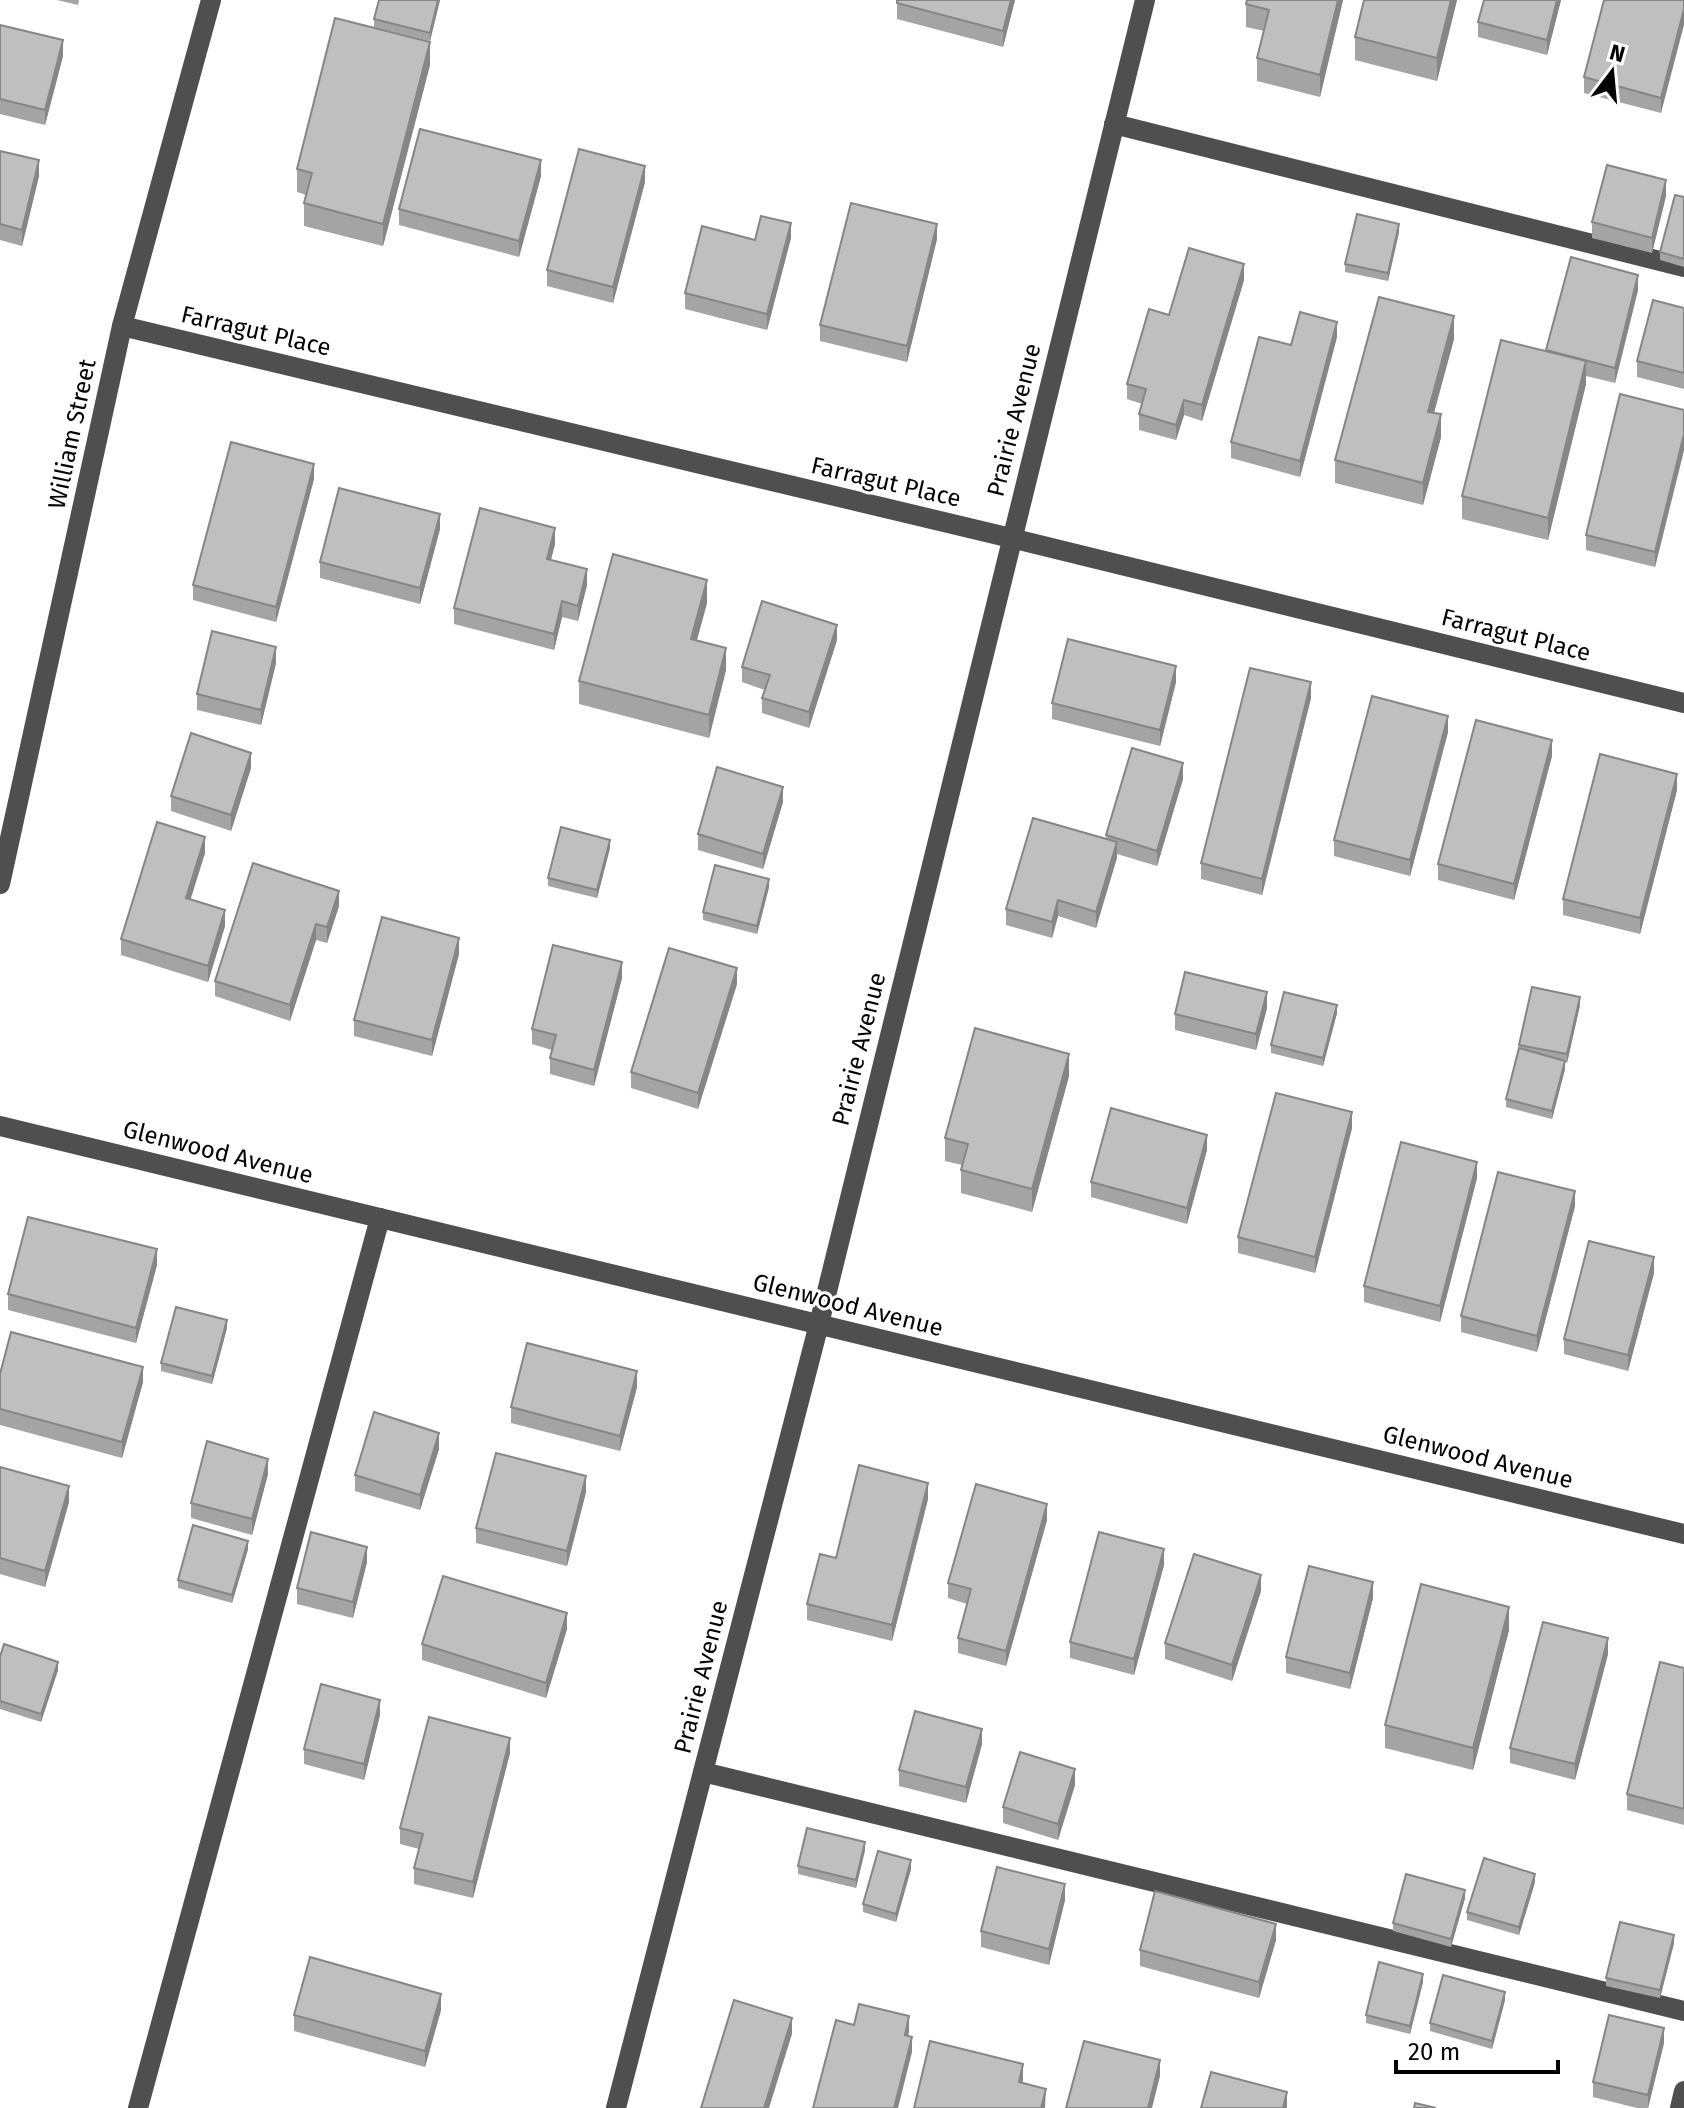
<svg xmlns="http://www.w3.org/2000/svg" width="1684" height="2108" font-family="'Fira Sans',sans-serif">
  <rect width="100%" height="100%" fill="#fff"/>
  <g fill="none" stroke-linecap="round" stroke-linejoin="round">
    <g stroke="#4f4f4f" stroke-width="20">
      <path d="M1114,124l570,143"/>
      <path d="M122,326l889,212 673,165"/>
      <path d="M0,884l122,-558 89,-326"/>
      <path d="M0,1126l1684,408"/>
      <path d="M703,1772l981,239"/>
      <path d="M138,2108l242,-890"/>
      <path d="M616,2108l203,-784 326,-1324"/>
      <path d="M1680,2108l4,-17"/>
    </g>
  </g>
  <g fill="#a4a4a4">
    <path d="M57,0h22l-1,5z"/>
    <path d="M440,0l-10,41 -56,-14v-8z"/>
    <path d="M1015,0l-12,47 -106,-28v-16z"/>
    <path d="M1343,0l-23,97 -63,-16v-23l7,-27 -18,-4v-23z"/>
    <path d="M1364,0h93l-20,81 -82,-21v-23z"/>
    <path d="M1484,0h77l-14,55 -69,-18v-15z"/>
    <path d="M1684,0l-23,113 -77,-20v-16z"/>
    <path d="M0,25l63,31 -18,69 -45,-11z"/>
    <path d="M430,65l-47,181 -79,-20v-23l2,-8 -9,-3v-23z"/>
    <path d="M0,151l39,25 -17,70 -22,-6z"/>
    <path d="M541,176l-22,81 -120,-32v-16z"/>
    <path d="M645,182l-32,121 -66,-17v-16z"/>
    <path d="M1666,196l-14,57 -60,-15v-16z"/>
    <path d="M1684,197v70l-24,-7v-8z"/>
    <path d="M1399,232l-11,49 -43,-9v-8z"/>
    <path d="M791,238l-24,92 -82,-21v-16l70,-53z"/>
    <path d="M937,239l-30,123 -87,-21v-16z"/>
    <path d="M1571,257l67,33 -23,93 -29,-7v8l-38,156 -86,-21v-23l84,-145z"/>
    <path d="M1244,280l-42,141 -18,-6 -8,25 -37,-10v-16l3,-10 -15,-5v-15l42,-69z"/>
    <path d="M1684,308v81l-47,-12v-16z"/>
    <path d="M1337,337l-37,140 -69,-19v-16l60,-97z"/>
    <path d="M1454,339l-20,74 7,24 -18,68 -88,-22v-23z"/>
    <path d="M1684,410v40l-29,117 -69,-17v-15z"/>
    <path d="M314,479l-38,143 -83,-22v-15z"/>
    <path d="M440,529l-20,75 -100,-26v-16z"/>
    <path d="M555,544l-4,16 36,25 -9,36 -16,-4 -8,33 -100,-26v-16z"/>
    <path d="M707,603l-10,37 29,30 -17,68 -130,-34v-23z"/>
    <path d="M837,640l-28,88 -47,-15v-15l3,-8 -23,-8v-15z"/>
    <path d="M276,663l-15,62 -64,-15v-16z"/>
    <path d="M1176,682l-16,64 -108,-27v-16z"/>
    <path d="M1311,698l-49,197 -61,-16v-16z"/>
    <path d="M1448,732l-38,144 -76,-20v-16z"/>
    <path d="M1552,756l-38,144 -76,-20v-16z"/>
    <path d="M251,768l-20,63 -60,-20v-15z"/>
    <path d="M1183,779l-26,87 -40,-12 -21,74 -38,-12 -6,22 -46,-13v-16l100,-70v-4z"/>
    <path d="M1677,790l-37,144 -77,-19v-16z"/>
    <path d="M783,802l-20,67 -65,-19v-16z"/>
    <path d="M610,848l-13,50 -49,-12v-8z"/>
    <path d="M205,853l-15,46 35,27 -17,56 -87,-27v-16z"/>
    <path d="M769,887l-12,47 -54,-14v-8z"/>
    <path d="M339,906l-12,37 -11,-3 -26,81 -75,-25v-15z"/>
    <path d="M459,954l-27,102 -78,-20v-16z"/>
    <path d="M622,978l-28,108 -44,-12v-16l2,-8 -20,-6v-15z"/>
    <path d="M737,984l-39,125 -67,-21v-16z"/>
    <path d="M1580,1005l-13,58 -2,-1v7l-13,50 -46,-12v-8l13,-54z"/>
    <path d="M1267,1008l-11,42 -81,-20v-16z"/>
    <path d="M1337,1013l-14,53 -52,-13v-8z"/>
    <path d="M1069,1076l-37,136 -71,-19v-23l1,-5 -17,-4v-23z"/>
    <path d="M1352,1128l-37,145 -77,-20v-16z"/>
    <path d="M1207,1150l-20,74 -96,-27v-15z"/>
    <path d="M1477,1178l-37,144 -76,-20v-16z"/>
    <path d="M1575,1206l-38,146 -76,-20v-16z"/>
    <path d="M157,1265l-21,78 -128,-33v-16z"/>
    <path d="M1654,1273l-26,98 -64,-17v-15z"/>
    <path d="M227,1328l-15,56 -51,-13v-8z"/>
    <path d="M0,1374l143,8 -21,76 -122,-33z"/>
    <path d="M637,1387l-17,64 -109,-28v-16z"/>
    <path d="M439,1449l-19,61 -65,-19v-16z"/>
    <path d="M0,1467l69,35 -24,85 -45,-13z"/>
    <path d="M268,1474l-16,61 -61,-17v-15z"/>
    <path d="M586,1492l-19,74 -91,-23v-15z"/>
    <path d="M928,1499l-36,142 -85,-21v-16l29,-46z"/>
    <path d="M1047,1520l-41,146 -48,-13v-15l9,-34 -19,-6v-15z"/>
    <path d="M248,1549l-16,54 -54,-15v-8z"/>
    <path d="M367,1562l-14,56 -56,-14v-16z"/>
    <path d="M1164,1565l-30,110 -64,-17v-16z"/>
    <path d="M1261,1591l-29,90 -67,-22v-16z"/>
    <path d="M1373,1598l-23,91 -64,-16v-16z"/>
    <path d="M567,1629l-21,69 -124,-38v-16z"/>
    <path d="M1509,1630l-36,140 -88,-22v-23z"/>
    <path d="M1608,1654l-33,126 -65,-17v-15z"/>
    <path d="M0,1657l58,13 -17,52 -41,-13z"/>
    <path d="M1684,1668v157l-57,-15v-16z"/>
    <path d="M380,1715l-16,65 -60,-16v-15z"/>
    <path d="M982,1744l-16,59 -67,-17v-16z"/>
    <path d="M510,1753l-37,145 -59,-14v-16l5,-19 -19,-5v-16z"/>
    <path d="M1075,1785l-17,55 -55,-17v-16z"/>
    <path d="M865,1850l-9,38 -58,-14v-8z"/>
    <path d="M911,1869l-15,53 -33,-10v-8z"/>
    <path d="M1535,1882l-16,53 -52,-15v-8z"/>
    <path d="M1465,1898l-14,49 -58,-16v-8z"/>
    <path d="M1065,1900l-16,65 -68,-18v-16z"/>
    <path d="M1276,1940l-17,58 -119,-32v-16z"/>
    <path d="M1674,1943l-14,55 -54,-12v-8z"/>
    <path d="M1423,1982l-13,52 -44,-11v-8z"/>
    <path d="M1505,2000l-13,49 -62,-18v-8z"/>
    <path d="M441,2010l-16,57 -131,-36v-16z"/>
    <path d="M1664,2043l-16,65h-11l-44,-11v-15z"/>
  </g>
  <g fill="#868686">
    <path d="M438,0h2l-10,41v-8z"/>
    <path d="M1011,0h4l-12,47v-16z"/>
    <path d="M1338,0h5l-23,97v-22z"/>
    <path d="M1451,0h6l-20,81v-23z"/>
    <path d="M1557,0h4l-14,55v-15z"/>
    <path d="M1684,9v16l-23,88v-15z"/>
    <path d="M63,40v16l-18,69v-15z"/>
    <path d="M430,42v23l-47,181v-22z"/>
    <path d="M39,160v16l-17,70v-16z"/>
    <path d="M541,160v16l-22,81v-16z"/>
    <path d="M645,166v16l-32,121v-16z"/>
    <path d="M1666,180v16l-14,57v-15z"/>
    <path d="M791,223v15l-24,92v-16z"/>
    <path d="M937,224v15l-30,123v-16z"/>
    <path d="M1399,224v8l-11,49v-8z"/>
    <path d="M1244,264v16l-42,141v-16z"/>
    <path d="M1638,275v15l-23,93v-15z"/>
    <path d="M1454,316v23l-26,95v-22z"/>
    <path d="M1337,322v15l-37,140v-16z"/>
    <path d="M1586,361v23l-38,156v-22z"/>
    <path d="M1184,400v15l-8,25v-15z"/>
    <path d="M1441,414v23l-18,68v-22z"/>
    <path d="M1684,434v16l-29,117v-15z"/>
    <path d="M314,464v15l-38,143v-15z"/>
    <path d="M440,514v15l-20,75v-16z"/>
    <path d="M555,528v16l-8,30v-15z"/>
    <path d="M587,569v16l-9,36v-15z"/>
    <path d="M707,580v23l-16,58v-22z"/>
    <path d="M562,601v16l-8,33v-16z"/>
    <path d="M837,625v15l-28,88v-16z"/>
    <path d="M276,647v16l-15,62v-15z"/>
    <path d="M726,648v22l-17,68v-23z"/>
    <path d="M1176,666v16l-16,64v-16z"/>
    <path d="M1311,682v16l-49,197v-16z"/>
    <path d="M1448,716v16l-38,144v-16z"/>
    <path d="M1552,740v16l-38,144v-16z"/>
    <path d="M251,753v15l-20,63v-16z"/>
    <path d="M1183,763v16l-26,87v-15z"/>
    <path d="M1677,774v16l-37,144v-16z"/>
    <path d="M783,787v15l-20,67v-15z"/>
    <path d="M205,837v16l-19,61v-16z"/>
    <path d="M610,840v8l-13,50v-8z"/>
    <path d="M1117,842v16l-21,70v-16z"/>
    <path d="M769,879v8l-12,47v-8z"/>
    <path d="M339,891v15l-12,37v-16z"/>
    <path d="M1058,900v16l-6,22v-16z"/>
    <path d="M225,910v16l-17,56v-16z"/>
    <path d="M316,924v16l-26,81v-16z"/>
    <path d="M459,938v16l-27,102v-16z"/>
    <path d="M622,962v16l-28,108v-16z"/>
    <path d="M737,968v16l-39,125v-16z"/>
    <path d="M1267,992v16l-11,42v-16z"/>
    <path d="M1580,997v8l-13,58v-9z"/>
    <path d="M1337,1005v8l-14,53v-8z"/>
    <path d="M1069,1054v22l-37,136v-23z"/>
    <path d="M1565,1061v8l-13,50v-8z"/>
    <path d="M1352,1112v16l-37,145v-16z"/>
    <path d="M1207,1135v15l-20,74v-16z"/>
    <path d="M1477,1162v16l-37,144v-16z"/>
    <path d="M1575,1191v15l-38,146v-16z"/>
    <path d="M157,1249v16l-21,78v-15z"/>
    <path d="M1654,1257v16l-26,98v-16z"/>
    <path d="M227,1320v8l-15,56v-8z"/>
    <path d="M143,1367v15l-21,76v-16z"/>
    <path d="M637,1371v16l-17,64v-15z"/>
    <path d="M439,1433v16l-19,61v-15z"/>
    <path d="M268,1459v15l-16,61v-16z"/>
    <path d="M586,1476v16l-19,74v-15z"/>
    <path d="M928,1483v16l-36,142v-16z"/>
    <path d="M69,1486v16l-24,85v-16z"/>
    <path d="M1047,1504v16l-41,146v-15z"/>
    <path d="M248,1541v8l-16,54v-8z"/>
    <path d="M367,1547v15l-14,56v-16z"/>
    <path d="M1164,1549v16l-30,110v-16z"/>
    <path d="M1261,1575v16l-29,90v-16z"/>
    <path d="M1373,1582v16l-23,91v-16z"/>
    <path d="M1509,1607v23l-36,140v-22z"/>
    <path d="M567,1613v16l-21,69v-15z"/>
    <path d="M1608,1638v16l-33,126v-16z"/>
    <path d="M58,1662v8l-17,52v-8z"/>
    <path d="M380,1700v15l-16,65v-16z"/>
    <path d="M982,1729v15l-16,59v-16z"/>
    <path d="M510,1738v15l-37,145v-16z"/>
    <path d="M1075,1769v16l-17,55v-16z"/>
    <path d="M865,1842v8l-9,38v-8z"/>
    <path d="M911,1860v9l-15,53v-8z"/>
    <path d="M1535,1874v8l-16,53v-8z"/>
    <path d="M1065,1884v16l-16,65v-16z"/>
    <path d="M1465,1890v8l-14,49v-8z"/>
    <path d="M1276,1924v16l-17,58v-16z"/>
    <path d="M1674,1935v8l-14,55v-8z"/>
    <path d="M1423,1974v8l-13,52v-8z"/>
    <path d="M1505,1992v8l-13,49v-8z"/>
    <path d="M441,1994v16l-16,57v-16z"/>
    <path d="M909,2016v16l-4,18v-15z"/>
    <path d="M792,2018v16l-23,74h-5z"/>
    <path d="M1664,2028v15l-16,65v-13z"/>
    <path d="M912,2037v15l-14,56h-4z"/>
    <path d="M1160,2060v16l-8,32h-4z"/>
    <path d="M1023,2064v16l-4,18v-16z"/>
    <path d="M1046,2089l-1,19h-4z"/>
    <path d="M1287,2092v16h-4z"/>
  </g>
  <g fill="#bfbfbf" stroke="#868686" stroke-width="2">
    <path d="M379,0h59l-8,33 -56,-14z"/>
    <path d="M897,0h114l-8,31 -106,-28z"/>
    <path d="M1247,0h91l-18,75 -63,-17 12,-48 -23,-6z"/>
    <path d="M1364,0h87l-14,58 -82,-21z"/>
    <path d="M1484,0h73l-10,40 -69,-18z"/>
    <path d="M1604,0h80v9l-23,89 -77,-21z"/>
    <path d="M335,18l95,24 -47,182 -79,-21 8,-30 -15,-4z"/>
    <path d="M0,25l63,15 -18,70 -45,-11z"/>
    <path d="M420,129l121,31 -22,81 -120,-32z"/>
    <path d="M579,149l66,17 -32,121 -66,-17z"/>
    <path d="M0,151l39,9 -17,70 -22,-6z"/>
    <path d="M1607,165l59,15 -14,58 -60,-16z"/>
    <path d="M1675,195l9,2v62l-24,-7z"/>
    <path d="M851,203l86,21 -30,122 -87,-21z"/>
    <path d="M1357,214l42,10 -11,49 -43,-9z"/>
    <path d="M761,216l30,7 -24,91 -82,-21 17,-67 53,14z"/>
    <path d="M1189,248l55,16 -42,141 -18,-5 -8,25 -37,-11 7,-25 -19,-5 22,-75 20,6z"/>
    <path d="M1571,257l67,18 -23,93 -69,-18z"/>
    <path d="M1379,297l75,19 -26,96 13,2 -18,69 -88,-23z"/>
    <path d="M1653,300l31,8v65l-47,-12z"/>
    <path d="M1300,312l37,10 -37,139 -69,-19 28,-105 32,8z"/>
    <path d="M1501,340l85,21 -38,157 -86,-22z"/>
    <path d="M1620,394l64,16v24l-29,118 -69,-17z"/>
    <path d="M231,442l83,22 -38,143 -83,-22z"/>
    <path d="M339,488l101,26 -20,74 -100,-26z"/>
    <path d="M480,508l75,20 -8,31 40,10 -9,37 -16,-5 -8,33 -100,-26z"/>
    <path d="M613,554l94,26 -16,59 35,9 -17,67 -130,-34z"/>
    <path d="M762,601l75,24 -28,87 -47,-14 8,-23 -28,-8z"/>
    <path d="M212,631l64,16 -15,63 -64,-16z"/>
    <path d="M1068,639l108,27 -16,64 -108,-27z"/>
    <path d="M1250,668l61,14 -49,197 -61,-16z"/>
    <path d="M1372,696l76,20 -38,144 -76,-20z"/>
    <path d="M1476,720l76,20 -38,144 -76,-20z"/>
    <path d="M191,733l60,20 -20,62 -60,-19z"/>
    <path d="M1132,748l51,15 -26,88 -51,-16z"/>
    <path d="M1600,754l77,20 -37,144 -77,-19z"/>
    <path d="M717,767l66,20 -20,67 -65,-20z"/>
    <path d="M1033,818l84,24 -21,70 -38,-12 -6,22 -46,-13z"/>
    <path d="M157,822l48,15 -19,61 39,12 -17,56 -87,-27z"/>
    <path d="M561,827l49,13 -13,50 -49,-12z"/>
    <path d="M253,863l86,28 -12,36 -11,-3 -26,81 -75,-24z"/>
    <path d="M715,865l54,14 -12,47 -54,-14z"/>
    <path d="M382,917l77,21 -27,102 -78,-20z"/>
    <path d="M553,945l69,17 -28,108 -44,-12 6,-23 -24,-6z"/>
    <path d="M669,948l68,20 -39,125 -67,-21z"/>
    <path d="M1185,972l82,20 -11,42 -81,-20z"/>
    <path d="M1532,987l48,10 -13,57 -48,-9z"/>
    <path d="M1284,992l53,13 -14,53 -52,-13z"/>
    <path d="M975,1028l94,26 -37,135 -71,-19 7,-26 -23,-6z"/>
    <path d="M1519,1048l46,13 -13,50 -46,-12z"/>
    <path d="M1276,1093l76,19 -37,145 -77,-20z"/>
    <path d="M1111,1108l96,27 -20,73 -96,-26z"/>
    <path d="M1401,1142l76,20 -37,144 -76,-20z"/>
    <path d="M1498,1172l77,19 -38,145 -76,-20z"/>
    <path d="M28,1217l129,32 -21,79 -128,-34z"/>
    <path d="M1589,1241l65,16 -26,98 -64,-16z"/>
    <path d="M176,1307l51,13 -15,56 -51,-13z"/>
    <path d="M11,1332l132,35 -21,75 -122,-33v-35z"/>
    <path d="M527,1343l110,28 -17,65 -109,-29z"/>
    <path d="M374,1412l65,21 -19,62 -65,-20z"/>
    <path d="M207,1441l61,18 -16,60 -61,-16z"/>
    <path d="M496,1453l90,23 -19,75 -91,-23z"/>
    <path d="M859,1465l69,18 -36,142 -85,-21 13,-50 16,4z"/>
    <path d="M0,1467l69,19 -24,85 -45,-13z"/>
    <path d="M976,1484l71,20 -41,147 -48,-13 13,-49 -23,-6z"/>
    <path d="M193,1525l55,16 -16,54 -54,-15z"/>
    <path d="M311,1532l56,15 -14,55 -56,-14z"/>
    <path d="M1099,1532l65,17 -30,110 -64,-17z"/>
    <path d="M1194,1554l67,21 -29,90 -67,-22z"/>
    <path d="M1309,1566l64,16 -23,91 -64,-16z"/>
    <path d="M443,1576l124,37 -21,70 -124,-39z"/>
    <path d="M1421,1584l88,23 -36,141 -88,-23z"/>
    <path d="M1543,1622l65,16 -33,126 -65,-16z"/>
    <path d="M4,1644l54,18 -17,52 -41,-13v-44z"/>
    <path d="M1660,1662l24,6v141l-57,-15z"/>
    <path d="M321,1684l59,16 -16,64 -60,-15z"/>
    <path d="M915,1711l67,18 -16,58 -67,-17z"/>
    <path d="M429,1717l81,21 -37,144 -59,-14 9,-34 -23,-6z"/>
    <path d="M1020,1752l55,17 -17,55 -55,-17z"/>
    <path d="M807,1828l58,14 -9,38 -58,-14z"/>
    <path d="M878,1851l33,9 -15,54 -33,-10z"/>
    <path d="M1484,1858l51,16 -16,53 -52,-15z"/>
    <path d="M997,1867l68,17 -16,65 -68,-18z"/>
    <path d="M1406,1874l59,16 -14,49 -58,-16z"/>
    <path d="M1155,1891l121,33 -17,58 -119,-32z"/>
    <path d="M1620,1922l54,13 -14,55 -54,-12z"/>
    <path d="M310,1957l131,37 -16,57 -131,-36z"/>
    <path d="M1379,1962l44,12 -13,52 -44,-11z"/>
    <path d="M1443,1975l62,17 -13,49 -62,-18z"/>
    <path d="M734,2000l58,18 -28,90h-63z"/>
    <path d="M859,2004l50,12 -4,19 7,2 -18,71h-81l23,-88 18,5z"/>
    <path d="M1609,2015l55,13 -16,67 -55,-13z"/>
    <path d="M930,2041l93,23 -4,18 27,7 -5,19h-127z"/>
    <path d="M1084,2041l76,19 -12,48h-82z"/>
    <path d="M1211,2072l76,20 -4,16h-82z"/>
    <path d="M1415,2103l21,5h-22z"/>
  </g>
  <g text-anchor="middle" stroke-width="6" stroke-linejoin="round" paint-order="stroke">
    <g font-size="24" fill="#000" stroke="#fff">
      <text transform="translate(256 331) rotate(13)" y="8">Farragut Place</text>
      <text transform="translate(1014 420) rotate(-76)" y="8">Prairie Avenue</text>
      <text transform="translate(72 434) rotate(-78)" y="8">William Street</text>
      <text transform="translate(886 482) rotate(13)" y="8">Farragut Place</text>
      <text transform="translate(1516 635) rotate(14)" y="8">Farragut Place</text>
      <text transform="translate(859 1049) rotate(-76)" y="8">Prairie Avenue</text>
      <text transform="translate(218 1152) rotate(14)" y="8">Glenwood Avenue</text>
      <text transform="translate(848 1305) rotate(14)" y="8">Glenwood Avenue</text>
      <text transform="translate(1478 1457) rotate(14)" y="8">Glenwood Avenue</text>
      <text transform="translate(701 1677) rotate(-76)" y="8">Prairie Avenue</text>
    </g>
  </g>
  <g transform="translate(1612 72) rotate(16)" stroke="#ffffff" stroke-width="6" paint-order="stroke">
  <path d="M0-6L14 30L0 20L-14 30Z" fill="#000000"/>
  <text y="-12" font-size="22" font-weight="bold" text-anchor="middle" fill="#000000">N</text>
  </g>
  <path d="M1396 2060v12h162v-12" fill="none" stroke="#000000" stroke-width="4"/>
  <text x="1408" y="2060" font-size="24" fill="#000000" stroke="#ffffff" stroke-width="6" paint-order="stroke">20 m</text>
</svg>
